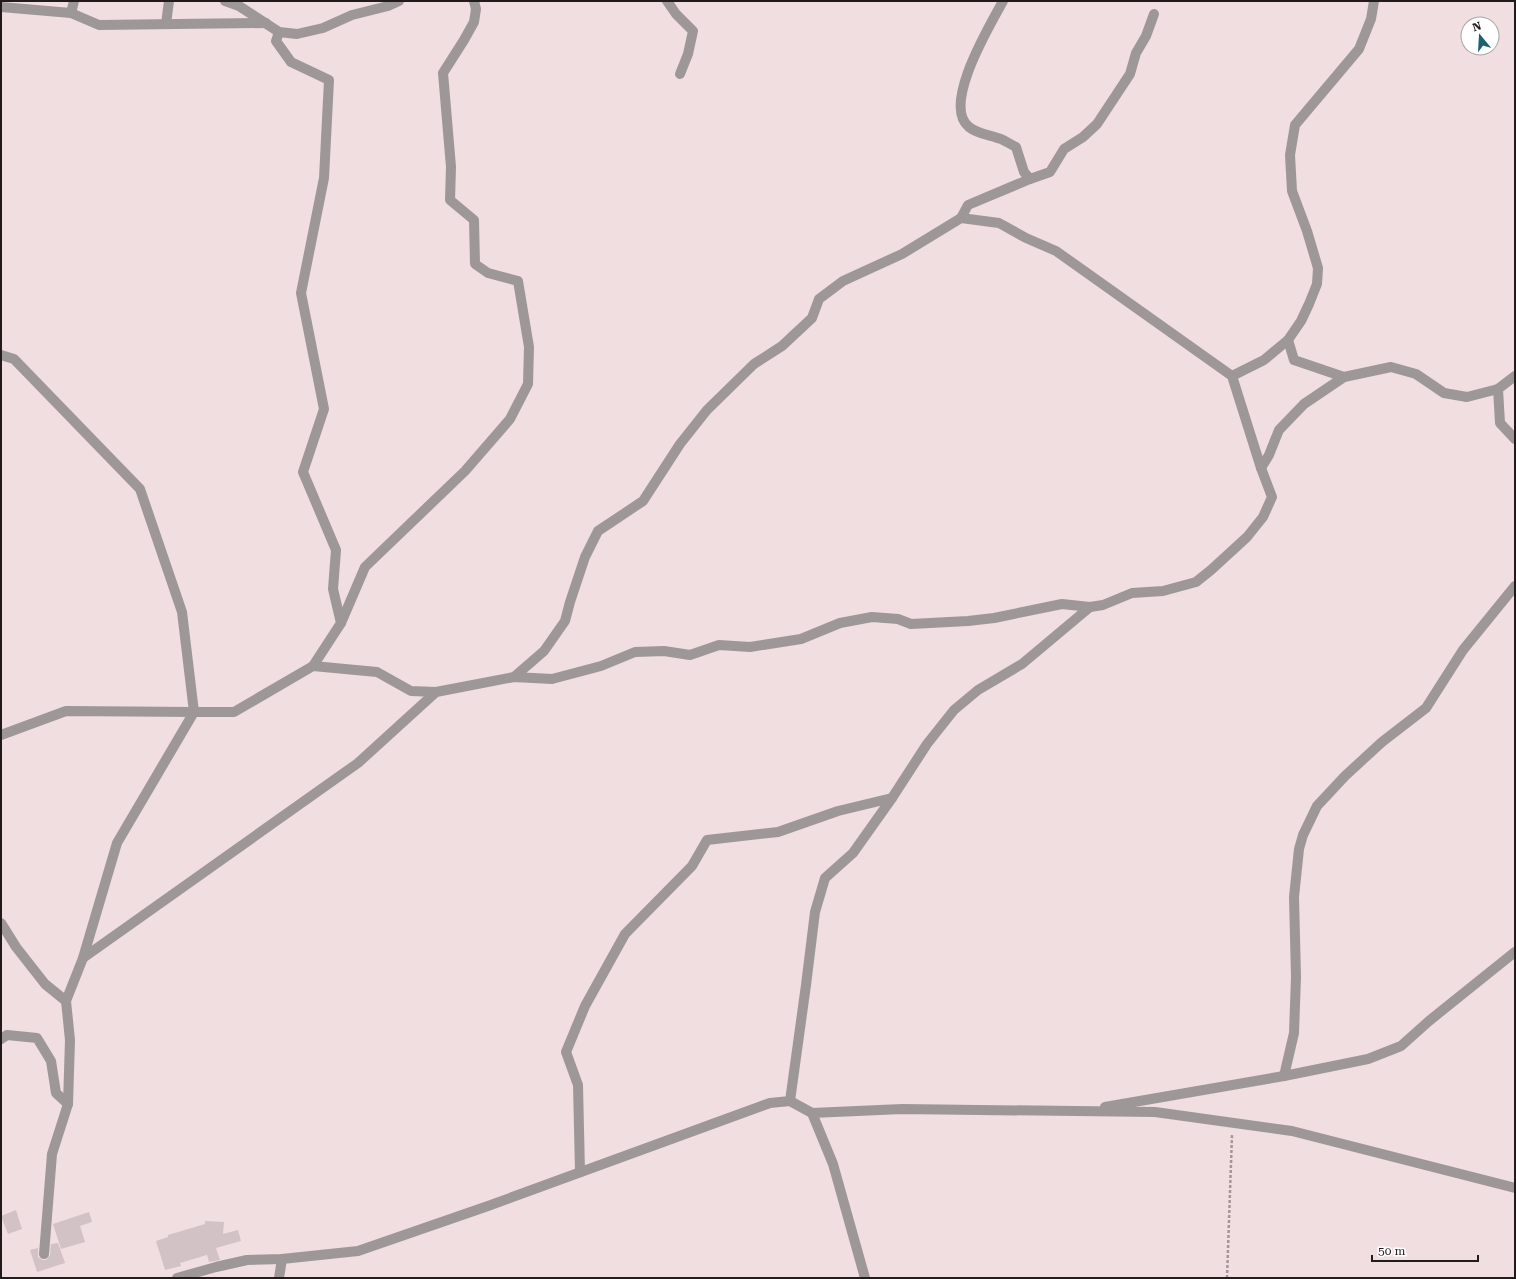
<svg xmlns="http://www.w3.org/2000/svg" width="1516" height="1279" font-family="'Roboto Serif',serif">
  <rect width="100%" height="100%" fill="#f0dee1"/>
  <g fill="#d3c2c5">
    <path d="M16,1210l6,19 -14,5 -7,-18z"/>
    <path d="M89,1212l3,10 -12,4 5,16 -24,7 -8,-25z"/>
    <path d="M205,1221l19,1 -1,12 15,-4 3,11 -25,7 4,12 -11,2 -2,-7 -27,8 1,3 -16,4 -9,-29 12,-4v-2l37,-11z"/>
    <path d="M58,1243l7,20 -28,9 -7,-22 8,-2v9l5,3h3l4,-5 1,-11z"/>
  </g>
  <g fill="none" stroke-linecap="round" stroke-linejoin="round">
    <path stroke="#a49698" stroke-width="2.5" stroke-dasharray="3 2" stroke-linecap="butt" d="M1227,1278l5,-143"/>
    <g stroke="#9e9798" stroke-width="10">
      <path d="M225,1l14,5 40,26 18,2 26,-6 29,-13 36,-9 11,-5"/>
      <path d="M667,1l9,13 17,17 -5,23 -8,20"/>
      <path d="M1003,1c-12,23 -62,104 -34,126 10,8 23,8 34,13 4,2 9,5 13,7l8,25 6,7 20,-7 14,-23 19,-12 14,-13 33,-50 6,-21 10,-17 8,-22"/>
      <path d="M1,7l70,6 28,12 167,-2"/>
      <path d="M71,13l3,-12"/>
      <path d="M166,24l3,-23"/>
      <path d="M279,32l-3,9 15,21 38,18 -5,98 -23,115 23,116 -21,63 33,78 -3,39 8,34 -28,43"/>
      <path d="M961,218l7,-13 62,-26"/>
      <path d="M1288,340l6,20 50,17"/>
      <path d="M1,355l13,4 126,130 42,123 12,100h40l79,-46 64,6 34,19 25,1"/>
      <path d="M1232,376l32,-16 24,-20 13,-19 8,-17 8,-20 1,-16 -11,-37 -15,-40 -2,-36 5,-30 64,-76 12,-30 3,-18"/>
      <path d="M1515,376l-17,13 2,34 15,16"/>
      <path d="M1261,468l8,-13 10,-25 25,-26 40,-27 47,-10 25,7 28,19 23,4 31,-8"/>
      <path d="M341,623l24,-56 100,-96 45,-52 18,-35 1,-37 -11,-66 -30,-8 -13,-9 -1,-44 -24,-20 1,-33 -8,-94 21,-33 10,-18 2,-13 -2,-8"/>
      <path d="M1,735l65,-24 128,1 -77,131 -34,115 -17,43 -21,-17 -29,-37 -15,-24"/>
      <path d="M83,958l275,-195 78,-71 78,-15 38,2 49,-13 34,-14 29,-1 26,4 29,-10 31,2 51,-8 39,-16 32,-6 26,2 13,5 57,-3 26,-3 68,-14 28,3 13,-2 29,-12 31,-2 33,-9 15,-12 36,-33 16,-20 9,-20 -11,-29 -29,-92 -176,-125 -30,-13 -27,-15 -38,-5 -59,36 -59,27 -24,18 -7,19 -30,28 -28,18 -47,46 -27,34 -37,57 -45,30 -13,26 -15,45 -5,19 -21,30 -30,26"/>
      <path d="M1,1039l6,-4 30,3 14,23 5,32 12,11"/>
      <path d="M1284,1076l10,-43 2,-56 -2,-80 5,-48 4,-14 14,-29 28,-30 37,-34 44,-34 37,-58 52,-64"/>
      <path d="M790,1101l16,-116 9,-73 10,-34 28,-25 39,-55 35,-54 27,-34 24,-20 44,-26 68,-57"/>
      <path d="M1105,1107l179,-31 84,-17 33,-13 28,-25 86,-69"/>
      <path d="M812,1113l21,51 32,114"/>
      <path d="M580,1172l-2,-87 -12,-33 19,-46 40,-72 67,-68 15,-26 71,-8 60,-21 54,-13"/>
      <path d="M44,1254l8,-100 16,-50 2,-64 -4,-39"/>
      <path d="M177,1278l39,-11 31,-7 35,-1 76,-8 130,-45 282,-103 20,-2 22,12 90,-4 253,3 137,19 223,57"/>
      <path d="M279,1278l3,-19"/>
    </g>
  </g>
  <rect width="1516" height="1279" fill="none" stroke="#211b1c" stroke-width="4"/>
  <g transform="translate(1480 36) rotate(342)"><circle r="19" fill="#ffffff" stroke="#a6a4a4"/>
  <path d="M0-3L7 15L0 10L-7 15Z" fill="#1b6172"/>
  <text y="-6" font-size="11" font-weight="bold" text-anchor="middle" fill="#211b1c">N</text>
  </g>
  <path d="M1372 1255v6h106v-6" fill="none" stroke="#211b1c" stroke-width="2"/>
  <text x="1378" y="1255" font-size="12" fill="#211b1c" stroke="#ffffff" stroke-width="3" paint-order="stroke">50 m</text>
</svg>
